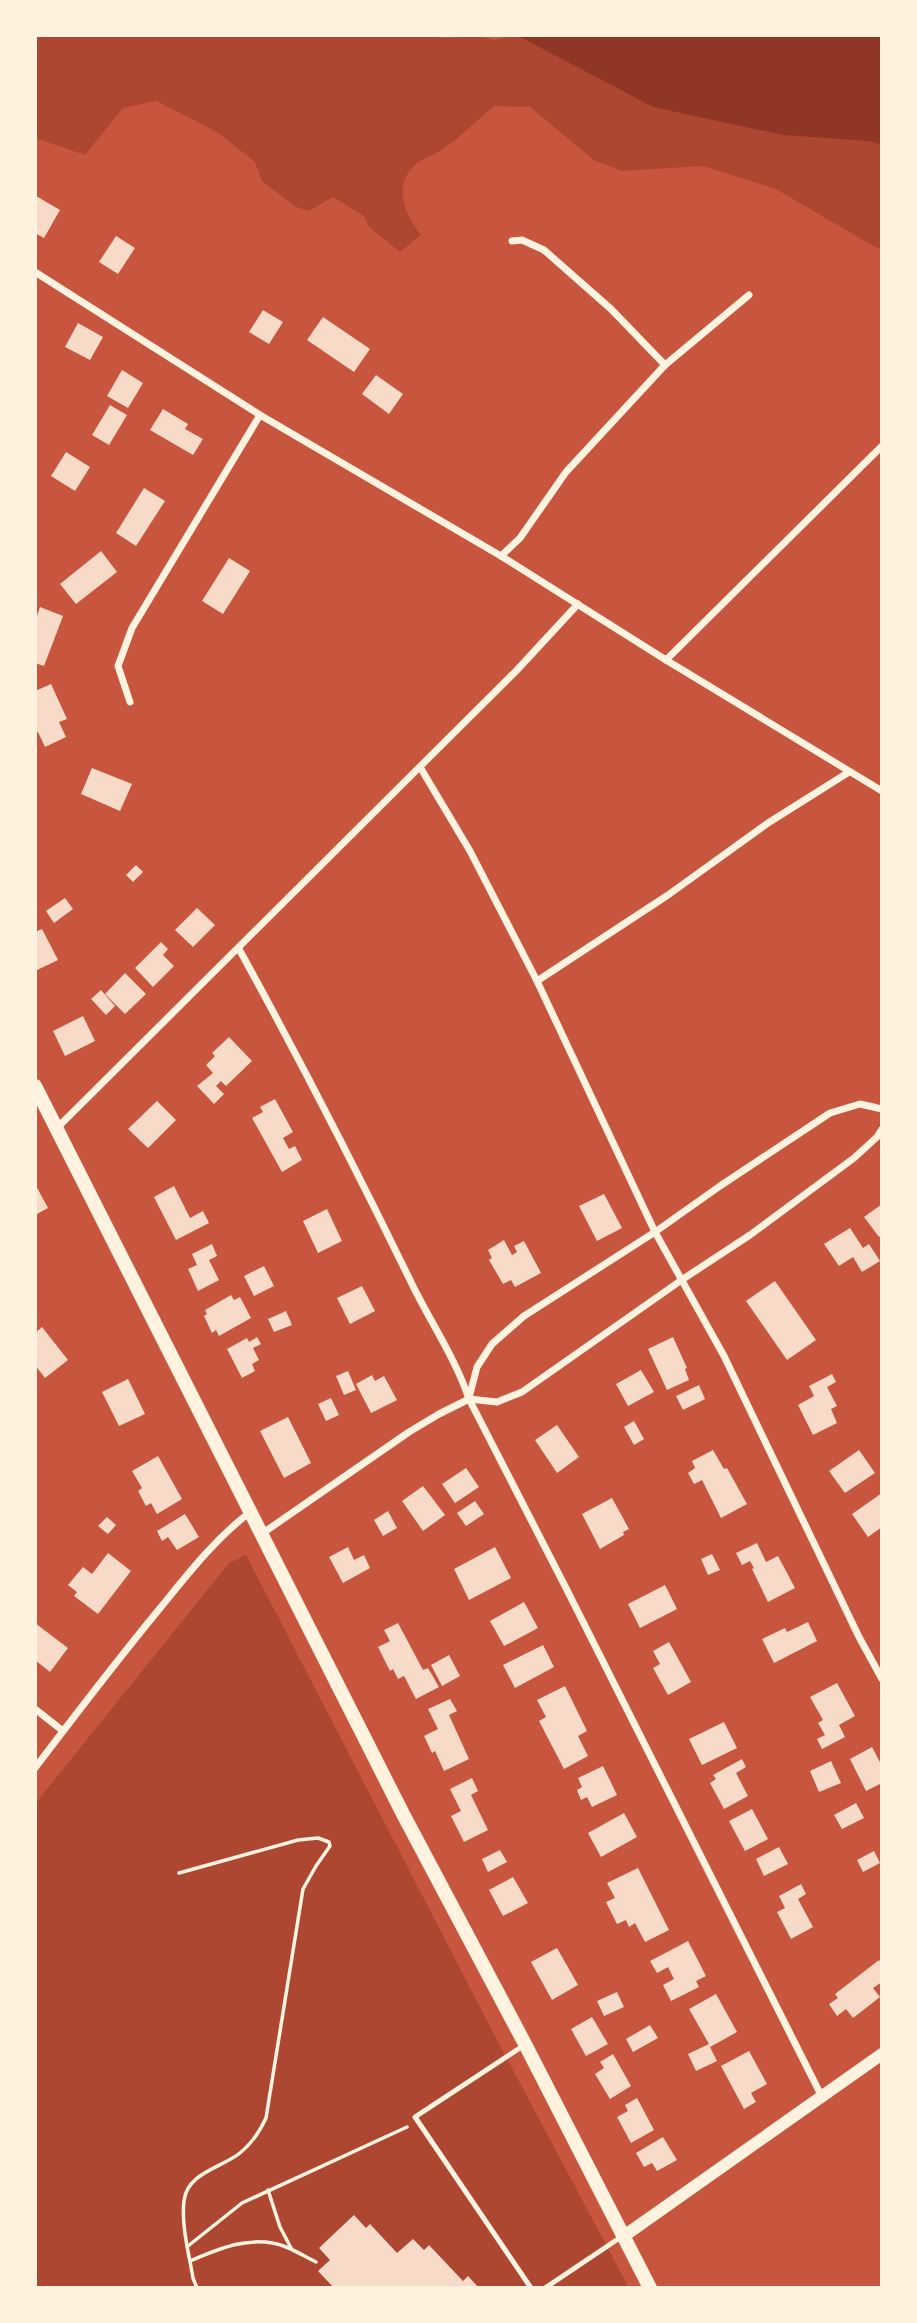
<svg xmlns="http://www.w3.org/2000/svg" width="917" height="2323" font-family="Figtree,sans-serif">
  <rect width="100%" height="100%" fill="#c8553d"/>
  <g fill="#ae4732">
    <path d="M35,35h397l12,3 35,-2 15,4 22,-5 137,72 216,34 13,4v104l-7,-2 -99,-58 -73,-23 -81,5 -27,-10 -65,-54 -36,-1c-17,14 -33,31 -51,43 -9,7 -22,9 -29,17 -22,21 -8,50 7,69l-21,17 -31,-25 -5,-11 -31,-19 -25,14 -14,-5 -32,-25 -7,-19 -38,-30 -61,-31 -33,7 -38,47 -50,-17z"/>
    <path d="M246,1555l249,481 134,252h-594v-484l194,-241z"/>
  </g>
  <path fill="#8f3625" d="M516,35h366v110l-13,-4 -86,-6 -130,-28z"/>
  <g fill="#f7dbc8">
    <path d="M36,196l24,14 -16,28 -9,-5z"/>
    <path d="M116,236l19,12 -17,26 -19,-12z"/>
    <path d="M263,310l20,12 -14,22 -20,-12z"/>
    <path d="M323,317l47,32 -16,23 -47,-32z"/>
    <path d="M78,323l25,14 -13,23 -25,-13z"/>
    <path d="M122,370l21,13 -15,25 -21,-12z"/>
    <path d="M376,375l27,19 -14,20 -27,-20z"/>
    <path d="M110,405l17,10 -18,30 -17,-10z"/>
    <path d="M163,409l25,15 -3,5 18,10 -10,16 -43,-25z"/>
    <path d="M66,452l24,15 -15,24 -24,-15z"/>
    <path d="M144,488l21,13 -29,45 -20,-13z"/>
    <path d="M101,551l16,21 -41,32 -16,-20z"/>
    <path d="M229,558l21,13 -27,43 -21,-13z"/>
    <path d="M40,607l23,9 -19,50 -9,-3v-41z"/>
    <path d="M51,684l16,35 -8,3 7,15 -21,10 -7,-15 -3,1v-42z"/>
    <path d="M92,768l40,16 -12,27 -39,-17z"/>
    <path d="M136,865l7,7 -10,10 -7,-7z"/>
    <path d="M65,898l8,11 -19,14 -8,-12z"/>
    <path d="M197,908l18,17 -22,22 -18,-17z"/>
    <path d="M42,929l16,31 -23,11v-39z"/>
    <path d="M161,942l7,7 -5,6 11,11 -21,21 -18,-19z"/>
    <path d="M125,973l21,21 -21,20 -20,-20z"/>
    <path d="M101,990l14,16 -9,9 -15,-16z"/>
    <path d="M83,1016l12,25 -30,15 -12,-25z"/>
    <path d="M229,1037l23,24 -26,25 -5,-5 -5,5 8,8 -10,10 -17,-18 16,-13 -7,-8 9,-9 -3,-3z"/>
    <path d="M275,1099l18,33 -10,6 6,11 6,-3 7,14 -20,12 -30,-54 11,-6 -3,-5z"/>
    <path d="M157,1101l19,19 -28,28 -20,-19z"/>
    <path d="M35,1184l13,24 -13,7z"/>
    <path d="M174,1186l16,32 13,-7 6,12 -33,17 -22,-43z"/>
    <path d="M604,1194l18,34 -25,13 -18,-35z"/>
    <path d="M882,1204v31l-3,2 -15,-20z"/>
    <path d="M327,1209l15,32 -24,12 -15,-32z"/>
    <path d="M850,1228l13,20 6,-4 11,17 -18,11 -9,-15 -14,9 -15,-22z"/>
    <path d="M504,1240l8,15 5,-3 -3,-6 10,-5 17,32 -26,14 -4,-7 -8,4 -14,-24 3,-2 -4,-8z"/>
    <path d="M212,1244l5,12 -8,4 10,20 -21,11 -10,-22 9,-4 -5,-11z"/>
    <path d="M264,1266l10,20 -20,10 -10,-20z"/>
    <path d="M775,1281l41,59 -29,20 -41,-59z"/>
    <path d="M362,1286l13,25 -25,13 -13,-26z"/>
    <path d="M231,1295l3,5 6,-3 11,21 -32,18 -3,-6 -4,3 -8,-17 3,-2 -2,-4z"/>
    <path d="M286,1311l6,14 -18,7 -6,-13z"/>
    <path d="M42,1327l26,33 -23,18 -10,-13v-32z"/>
    <path d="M257,1337l4,7 -8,4 6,12 -7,4 3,7 -13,7 -15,-29 20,-11 2,4z"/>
    <path d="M673,1337l14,31 -2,1 4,11 -22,10 -19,-41z"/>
    <path d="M641,1370l13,22 -26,14 -12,-22z"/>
    <path d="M348,1371l8,19 -12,5 -8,-19z"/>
    <path d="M832,1374l4,8 -9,5 10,19 -6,3 6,14 -24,12 -15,-30 16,-9 -5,-10z"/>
    <path d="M372,1375l3,6 9,-5 13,24 -26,13 -15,-29z"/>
    <path d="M128,1379l17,35 -26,12 -17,-34z"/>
    <path d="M699,1385l6,14 -22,11 -7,-14z"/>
    <path d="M331,1398l8,17 -13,6 -8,-17z"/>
    <path d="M288,1417l23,46 -27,15 -24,-47z"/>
    <path d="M634,1421l10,18 -10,6 -10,-18z"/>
    <path d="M557,1425l22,32 -22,16 -22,-33z"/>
    <path d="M713,1450l11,19 3,-1 20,36 -26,14 -19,-38 -8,4 -6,-11 7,-5 -3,-7z"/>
    <path d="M859,1450l16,23 -30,20 -16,-22z"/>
    <path d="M158,1456l24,43 -25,15 -6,-11 -5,3 -8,-15 4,-3 -10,-17z"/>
    <path d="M466,1468l13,19 -24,16 -13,-19z"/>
    <path d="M423,1486l22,29 -22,16 -21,-30z"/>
    <path d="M882,1493v34l-14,10 -16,-23z"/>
    <path d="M612,1498l17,31 -6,3 1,3 -24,14 -18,-35z"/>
    <path d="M475,1501l9,13 -18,12 -9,-13z"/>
    <path d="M388,1511l9,17 -14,8 -9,-16z"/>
    <path d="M185,1514l14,23 -22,13 -9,-13 -6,4 -5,-10z"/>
    <path d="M107,1517l9,8 -8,9 -10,-8z"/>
    <path d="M757,1543l9,19 12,-6 17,32 -27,14 -16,-33 2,-1 -4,-7 -8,4 -6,-12z"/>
    <path d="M348,1547l6,13 10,-5 6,13 -27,15 -14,-26z"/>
    <path d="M495,1547l16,31 -42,22 -15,-31z"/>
    <path d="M108,1553l23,18 -33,43 -24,-18 3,-4 -9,-7 15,-18 9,7z"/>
    <path d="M712,1554l8,16 -12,5 -7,-16z"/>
    <path d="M665,1585l12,24 -37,19 -12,-24z"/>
    <path d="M524,1602l14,26 -34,18 -14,-25z"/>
    <path d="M808,1622l9,19 -43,22 -12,-24 23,-11 2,4z"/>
    <path d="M35,1623l33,25 -18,24 -15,-12z"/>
    <path d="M398,1623l25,47 5,-2 11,19 -23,12 -12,-23 -6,3 -5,-10 -3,2 -12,-24 12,-6 -6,-11z"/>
    <path d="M669,1642l22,40 -23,13 -15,-27 7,-4 -7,-13z"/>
    <path d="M543,1645l11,22 -39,21 -12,-23z"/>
    <path d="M449,1655l11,21 -18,10 -11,-21z"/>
    <path d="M837,1683l18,33 -16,9 6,12 -23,12 -5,-10 8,-4 -7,-12 5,-3 -13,-23z"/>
    <path d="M565,1686l22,45 -9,5 10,20 -24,13 -25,-48 7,-4 -9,-17z"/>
    <path d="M450,1699l7,12 -8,4 20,44 -25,12 -9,-20 -3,2 -8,-17 14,-7 -10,-20z"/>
    <path d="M724,1722l13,26 -35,17 -13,-26z"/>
    <path d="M872,1747l10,19v17l-16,8 -16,-32z"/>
    <path d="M742,1759l4,8 -10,6 12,23 -24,13 -14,-26 6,-4 -3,-4z"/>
    <path d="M831,1761l10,22 -22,9 -9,-21z"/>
    <path d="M603,1766l14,29 -25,12 -5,-10 -6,3 -4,-10 5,-3 -4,-9z"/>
    <path d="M472,1778l6,13 -7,4 17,35 -24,12 -13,-26 10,-5 -11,-22z"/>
    <path d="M856,1803l8,15 -22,11 -8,-14z"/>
    <path d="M752,1809l16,30 -23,12 -16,-30z"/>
    <path d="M624,1813l13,24 -36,20 -13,-24z"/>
    <path d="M779,1847l9,17 -24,12 -8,-17z"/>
    <path d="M500,1850l7,12 -19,10 -6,-13z"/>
    <path d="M874,1851l6,12 -17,9 -6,-12z"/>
    <path d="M638,1868l31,62 -24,12 -10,-19 -6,4 -3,-7 -9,4 -11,-22 9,-4 -8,-15z"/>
    <path d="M513,1877l15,26 -25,13 -14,-26z"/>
    <path d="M801,1884l5,10 -8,5 15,28 -22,12 -14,-27 8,-4 -6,-12z"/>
    <path d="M688,1941l18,35 -10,5 3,6 -28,14 -8,-16 11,-6 -6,-12 -11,6 -7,-12z"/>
    <path d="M557,1948l21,37 -26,15 -21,-38z"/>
    <path d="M879,1960l3,4v18l-9,6 7,9 -27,21 -7,-9 -9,7 -8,-12 9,-6 -3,-4z"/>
    <path d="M617,1992l7,15 -20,9 -7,-15z"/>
    <path d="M716,1994l21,38 -27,15 7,14 -21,10 -8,-17 21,-10 -20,-35z"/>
    <path d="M592,2017l16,27 -22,12 -15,-27z"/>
    <path d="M650,2025l8,13 -25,14 -7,-13z"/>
    <path d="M749,2051l18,33 -16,9 5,9 -12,7 -23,-43z"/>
    <path d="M613,2054l18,32 -21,13 -15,-25 9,-6 -4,-6z"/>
    <path d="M637,2098l17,32 -23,13 -14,-26 11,-6 -3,-6z"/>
    <path d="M663,2137l14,23 -20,11 -5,-8 -8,4 -8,-14z"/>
    <path d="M354,2215l12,13 4,-4 27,29 16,-14 11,11 5,-5 34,36 5,-5 11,12h-145l-16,-17 12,-11 -11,-12z"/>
  </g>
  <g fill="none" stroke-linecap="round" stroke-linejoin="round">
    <g stroke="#fff3e0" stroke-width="3.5">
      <path d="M179,1873l119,-33 20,-2 11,4 1,4 -14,20 -13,23 -37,229c-6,13 -15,26 -26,35 -19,15 -53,20 -56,48 -3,24 5,53 9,77l4,10"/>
      <path d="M268,2190l12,37 11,21"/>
      <path d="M188,2246l54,-43 165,-76"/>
      <path d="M190,2261c30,-13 63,-27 96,-14 10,4 20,10 30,15"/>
    </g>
    <g stroke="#fff3e0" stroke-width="5">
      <path d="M523,2046l-108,71 116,171"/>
      <path d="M545,2288l76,-51"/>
    </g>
    <g stroke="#fff3e0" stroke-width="7">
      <path d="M512,241l10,-1 22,10 67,59 54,56"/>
      <path d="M35,272l225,143 241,141 165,104 216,131"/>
      <path d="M501,556l19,-18 46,-66 99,-107 84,-70"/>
      <path d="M666,660l216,-214"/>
      <path d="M130,702l-12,-36 14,-38 128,-213"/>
      <path d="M420,767l50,84 67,130 118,251 69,124 135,281 23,42"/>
      <path d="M239,949c60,109 117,220 171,331 19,40 45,77 59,119l99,193 254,505"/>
      <path d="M537,981l131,-86 100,-72 81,-51"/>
      <path d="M57,1128l460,-458 61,-66"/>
      <path d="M469,1398l8,-31 15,-23 32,-28 131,-84 65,-46 110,-73 30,-9 22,5"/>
      <path d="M260,1535l149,-103 30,-18 30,-15 28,3 25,-10 161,-113 67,-44 104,-77 23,-21 5,-8"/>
      <path d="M35,1709l28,22"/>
      <path d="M35,1768c41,-54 83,-109 126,-161 27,-33 54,-68 88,-94"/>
    </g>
    <path stroke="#fff3e0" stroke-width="12" d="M624,2236l258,-182"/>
    <path stroke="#fff3e0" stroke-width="14" d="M35,1086l368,728 122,230 125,244"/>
  </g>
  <rect width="917" height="2323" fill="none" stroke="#fff3e0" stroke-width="74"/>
</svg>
